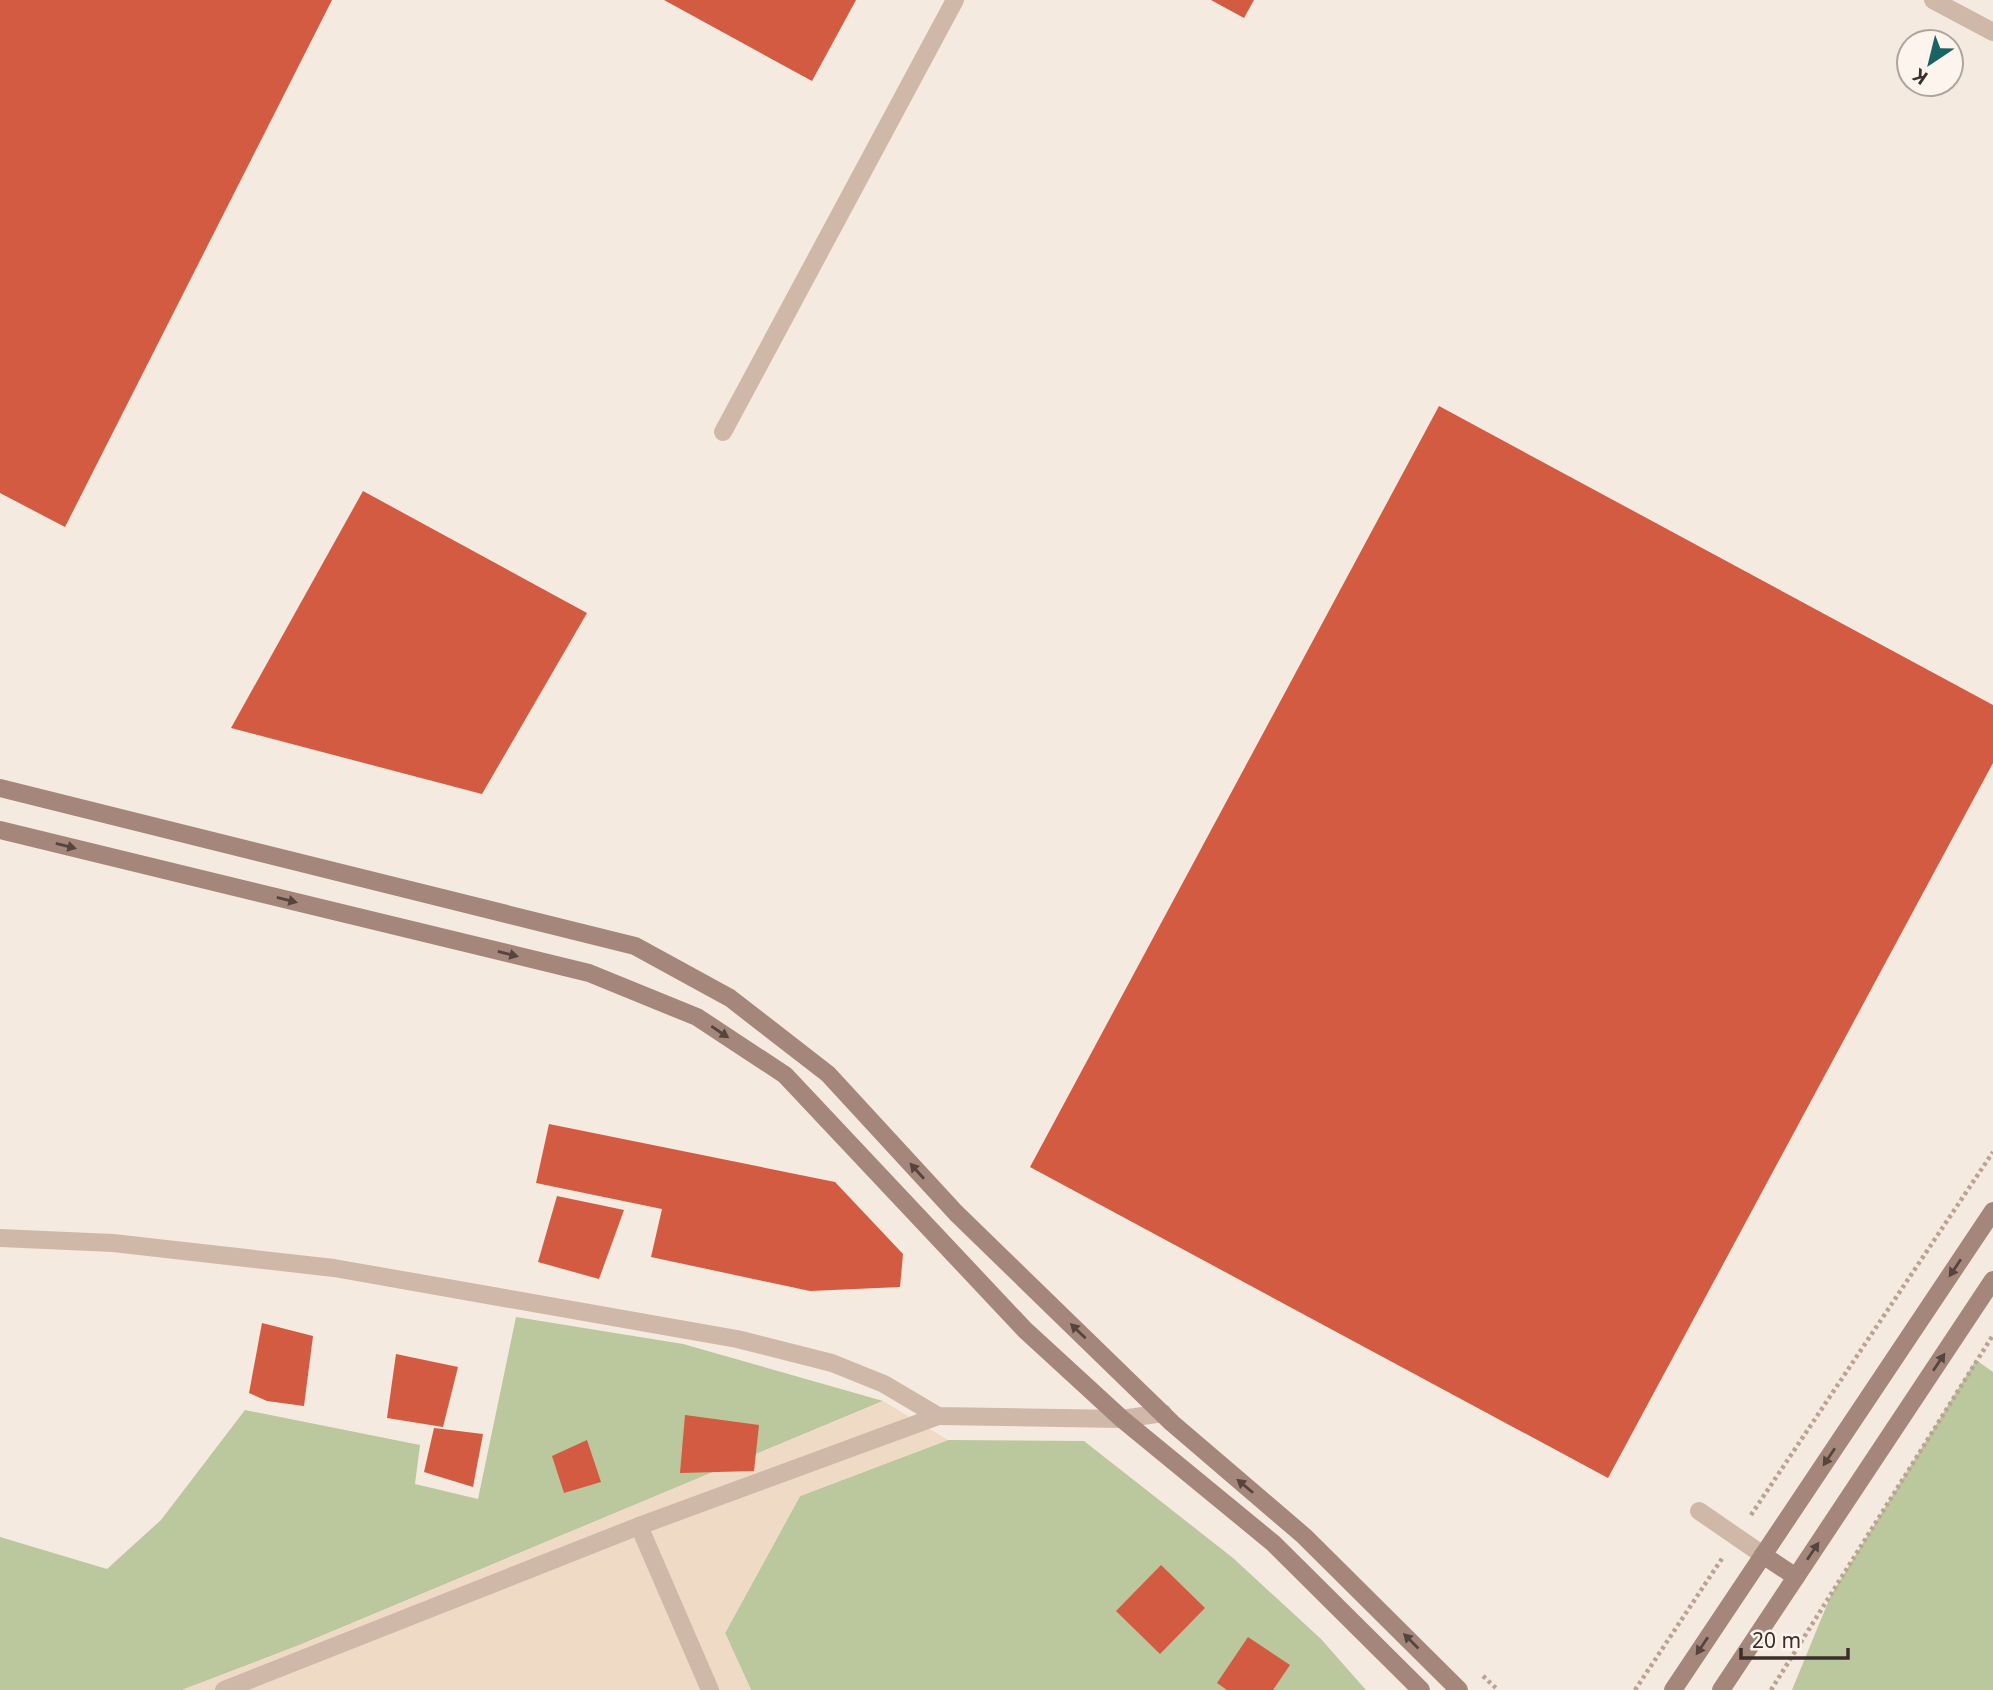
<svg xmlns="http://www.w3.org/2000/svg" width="1993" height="1690" font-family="'Noto Sans',sans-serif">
  <rect width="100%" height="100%" fill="#f5eadf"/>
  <g fill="#bbc79d">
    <path d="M516,1317l167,27 200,57 -581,243 -120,46h-182v-153l107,32 54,-49 84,-110 175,35 -5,39 63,15z"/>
    <path d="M1976,1360l17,12v318h-201l39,-95z"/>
    <path d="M948,1440l136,1 149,117 88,81 45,51h-615l-26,-57 75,-137z"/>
  </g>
  <path fill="#efdac5" d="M883,1401l65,39 -148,56 -75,137 26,57h-569l120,-46z"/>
  <g fill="#d25b41">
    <path d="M0,0h332l-267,527 -65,-34z"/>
    <path d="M664,0h192l-44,81z"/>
    <path d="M1211,0h43l-10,18z"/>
    <path d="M1439,406l554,299v58l-385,715 -578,-311z"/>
    <path d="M363,491l224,122 -105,181 -251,-66z"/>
    <path d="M549,1124l286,58 68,72 -3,33 -90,4 -159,-34 11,-48 -126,-26z"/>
    <path d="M557,1196l67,14 -25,69 -61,-17z"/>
    <path d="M262,1323l51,13 -9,70 -37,-5 -18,-8z"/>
    <path d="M396,1354l62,13 -15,60 -56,-9z"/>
    <path d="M685,1415l74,10 -5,46 -74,2z"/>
    <path d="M434,1428l49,6 -10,53 -49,-15z"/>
    <path d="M587,1440l14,42 -37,11 -12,-37z"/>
    <path d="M1161,1565l44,43 -45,46 -44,-43z"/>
    <path d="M1248,1637l42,28 -17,25h-46l-10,-7z"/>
  </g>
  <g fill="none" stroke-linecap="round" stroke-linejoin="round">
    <g stroke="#bca293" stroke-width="4.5" stroke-dasharray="3.5 3.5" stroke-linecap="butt">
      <path d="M1751,1515l242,-363"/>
      <path d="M1483,1676l15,14"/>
      <path d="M1635,1690l88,-133"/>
      <path d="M1771,1690l222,-355"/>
    </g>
    <g stroke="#d0b8a9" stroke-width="18">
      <path d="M1933,0l60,32"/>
      <path d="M723,432l232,-432"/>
      <path d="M1699,1511l64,44"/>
      <path d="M639,1526l71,164"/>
      <path d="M224,1690l415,-164 299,-110"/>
    </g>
    <path stroke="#d0b8a9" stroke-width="18" d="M0,1238l113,5 221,25 403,71 95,24 52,21 54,32 184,3 41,-6"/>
    <g stroke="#a4877a" stroke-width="18">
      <path d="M0,788l635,158 95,52 98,76 128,139 216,210 132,113 155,154"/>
      <path d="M0,830l589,143 108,44 88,58 240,255 97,89 151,124 148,147"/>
      <path d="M1763,1555l33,22"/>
      <path d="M1673,1690l320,-479"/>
      <path d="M1721,1690l272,-410"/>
    </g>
  </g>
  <defs><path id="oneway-solid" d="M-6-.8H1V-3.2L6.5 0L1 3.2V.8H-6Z" transform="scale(1.75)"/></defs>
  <g fill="#56443e">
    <use href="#oneway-solid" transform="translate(66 846) rotate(14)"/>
    <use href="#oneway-solid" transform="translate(287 900) rotate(14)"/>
    <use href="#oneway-solid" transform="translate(508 954) rotate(14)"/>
    <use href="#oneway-solid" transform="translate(720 1032) rotate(34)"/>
    <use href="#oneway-solid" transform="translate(917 1171) rotate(-132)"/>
    <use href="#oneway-solid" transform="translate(1955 1268) rotate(124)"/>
    <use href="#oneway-solid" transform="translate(1078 1331) rotate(-136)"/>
    <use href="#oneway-solid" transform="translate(1939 1362) rotate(-56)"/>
    <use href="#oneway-solid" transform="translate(1829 1457) rotate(124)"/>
    <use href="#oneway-solid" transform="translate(1245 1486) rotate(-140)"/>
    <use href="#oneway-solid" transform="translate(1813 1551) rotate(-56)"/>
    <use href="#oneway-solid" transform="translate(1411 1641) rotate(-135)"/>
    <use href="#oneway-solid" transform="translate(1702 1646) rotate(124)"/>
  </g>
  <g transform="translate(1930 63) rotate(215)"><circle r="33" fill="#fcf4ed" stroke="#afa59f" stroke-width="2"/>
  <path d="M0-5L12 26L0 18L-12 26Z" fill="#1a6363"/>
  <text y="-10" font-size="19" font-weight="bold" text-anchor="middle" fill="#3c2e2a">K</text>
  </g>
  <path d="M1741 1648v10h107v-10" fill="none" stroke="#3c2e2a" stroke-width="3.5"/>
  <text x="1752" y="1648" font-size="21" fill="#3c2e2a" stroke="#fcf4ed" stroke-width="5" paint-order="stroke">20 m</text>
</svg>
